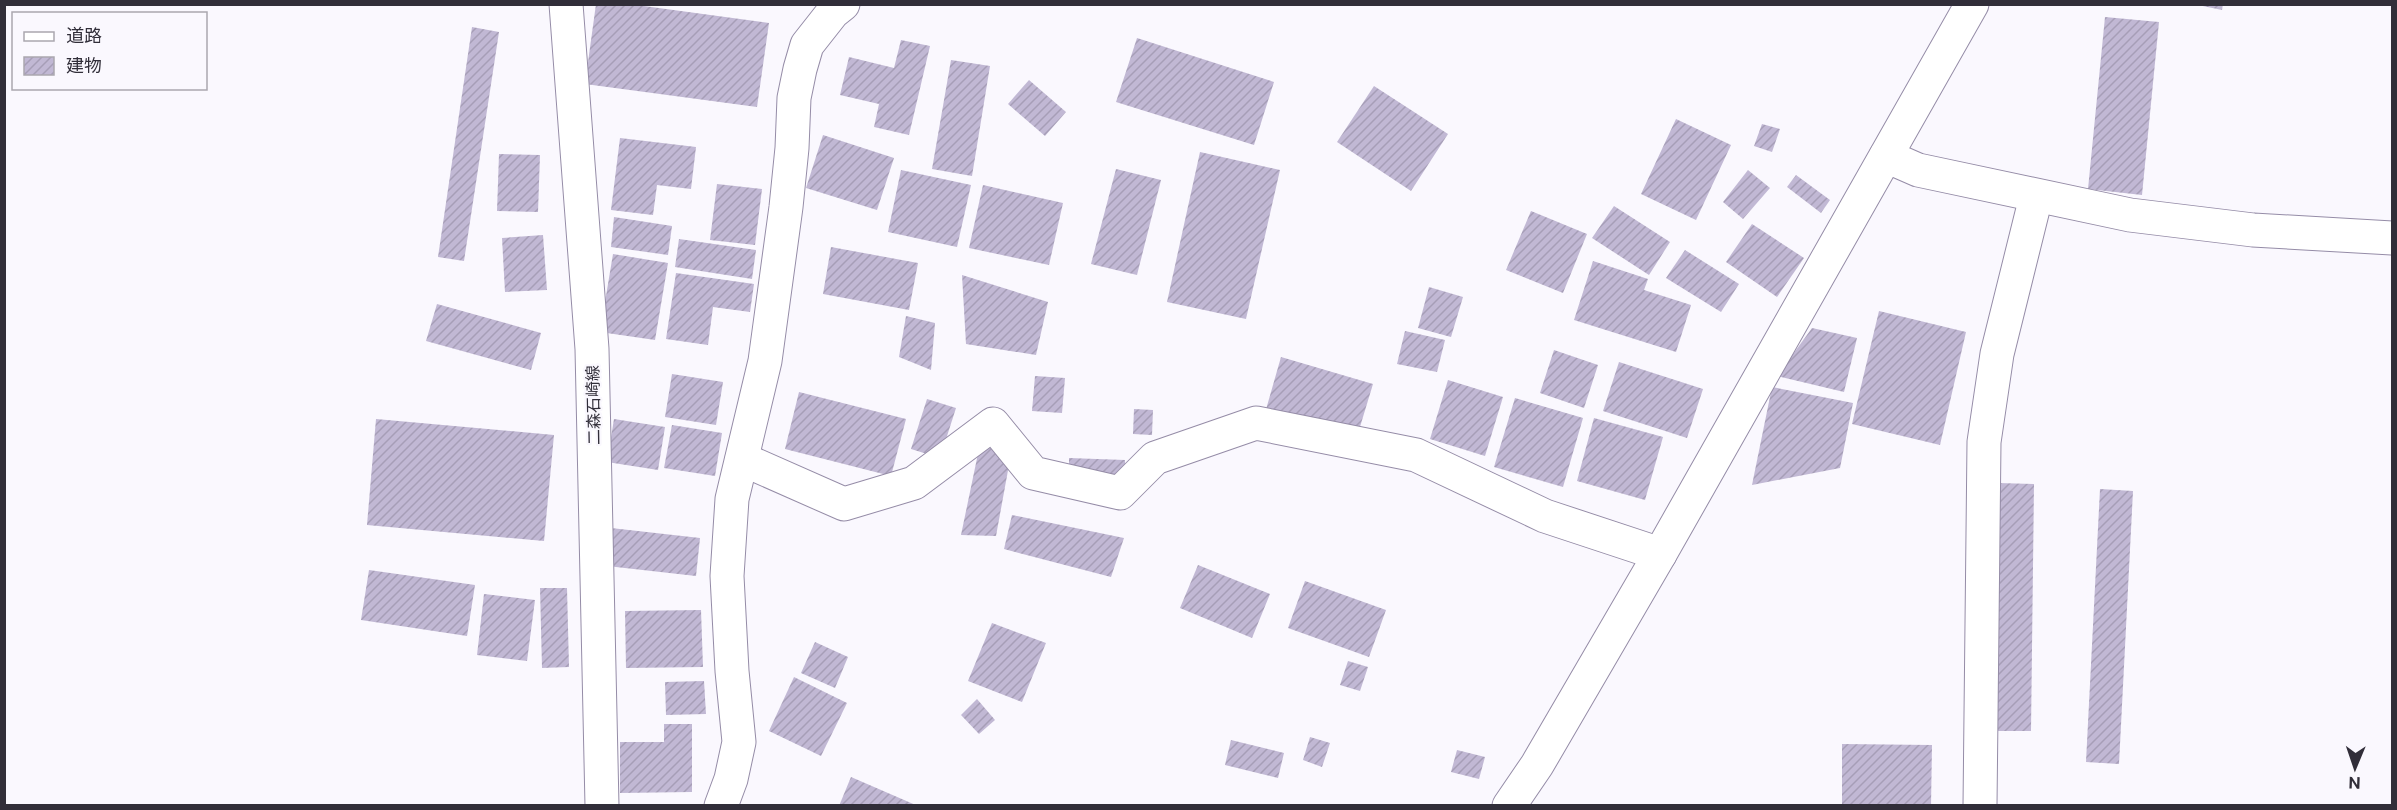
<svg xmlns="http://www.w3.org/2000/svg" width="2397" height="810" font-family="'Public Sans','Noto Sans JP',sans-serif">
  <defs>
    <pattern id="building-hatch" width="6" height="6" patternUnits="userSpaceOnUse" patternTransform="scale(1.5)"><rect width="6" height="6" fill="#c1b8d4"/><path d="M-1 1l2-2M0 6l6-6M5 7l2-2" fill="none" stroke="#a69eb7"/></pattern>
  </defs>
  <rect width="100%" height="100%" fill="#faf8fe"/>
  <g fill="url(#building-hatch)">
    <path d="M596,4h33l140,19 -12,84 -172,-23z"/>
    <path d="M2193,4h30l-1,6z"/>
    <path d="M2105,17l54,5 -17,173 -54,-6z"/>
    <path d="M472,27l27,5 -35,229 -26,-4z"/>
    <path d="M1137,38l137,44 -20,63 -138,-43z"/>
    <path d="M901,40l29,6 -21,89 -35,-8 5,-23 -39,-9 9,-38 45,11z"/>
    <path d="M951,60l39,6 -18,110 -40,-7z"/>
    <path d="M1029,80l37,32 -21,24 -37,-32z"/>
    <path d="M1374,86l74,48 -37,57 -74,-49z"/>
    <path d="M1676,119l55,26 -35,75 -55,-26z"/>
    <path d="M1762,124l18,5 -8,23 -18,-6z"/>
    <path d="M823,135l71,23 -17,52 -71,-22z"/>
    <path d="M620,138l76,9 -5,42 -34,-4 -4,30 -42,-5z"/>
    <path d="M1200,152l80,18 -34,149 -79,-17z"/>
    <path d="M499,154l41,1 -2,57 -41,-1z"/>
    <path d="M1116,169l45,11 -24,95 -46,-11z"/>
    <path d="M901,170l70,15 -14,62 -69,-15z"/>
    <path d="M1748,170l22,18 -27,31 -20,-17z"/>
    <path d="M1796,175l34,25 -9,13 -34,-26z"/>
    <path d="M717,184l45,5 -7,56 -45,-5z"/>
    <path d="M983,185l80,18 -14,62 -80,-17z"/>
    <path d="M1614,206l56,36 -21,33 -57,-37z"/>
    <path d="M1531,211l56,23 -24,59 -57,-23z"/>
    <path d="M614,217l58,9 -4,29 -57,-8z"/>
    <path d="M1752,224l52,34 -27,39 -51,-35z"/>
    <path d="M543,235l4,55 -42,2 -3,-54z"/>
    <path d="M679,239l77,11 -4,29 -77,-12z"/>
    <path d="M831,247l87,16 -9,47 -86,-16z"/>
    <path d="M1685,250l54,34 -18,28 -55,-34z"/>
    <path d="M613,254l55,9 -13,77 -55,-8z"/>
    <path d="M1593,261l55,18 -4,11 47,15 -15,47 -102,-32z"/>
    <path d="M676,273l78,11 -4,28 -37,-5 -5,38 -42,-6z"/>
    <path d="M962,275l86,27 -12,53 -70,-11z"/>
    <path d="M1429,287l34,10 -12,40 -33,-9z"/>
    <path d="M437,304l104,29 -10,37 -105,-29z"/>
    <path d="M1879,311l87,21 -26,113 -88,-21z"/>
    <path d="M906,316l29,7 -4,47 -32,-13z"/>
    <path d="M1812,328l45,10 -13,54 -67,-16z"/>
    <path d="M1405,331l40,9 -8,32 -40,-8z"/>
    <path d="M1554,350l44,15 -14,43 -44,-15z"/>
    <path d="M1281,357l92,27 -17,56 -91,-27z"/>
    <path d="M1619,362l84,27 -16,49 -84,-27z"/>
    <path d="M672,374l51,8 -7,43 -51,-8z"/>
    <path d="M1035,376l30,2 -3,35 -30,-2z"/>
    <path d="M1448,380l55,17 -18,59 -55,-17z"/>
    <path d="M1772,387l81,16 -13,65 -88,17z"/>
    <path d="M799,392l107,27 -15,57 -106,-27z"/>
    <path d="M1515,398l68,20 -20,69 -69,-20z"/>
    <path d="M927,399l29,9 -16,50 -29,-9z"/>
    <path d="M1134,409l19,1 -1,25 -19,-1z"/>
    <path d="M1594,418l69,19 -18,63 -68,-19z"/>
    <path d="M376,419l178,16 -10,106 -177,-16z"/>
    <path d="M614,419l51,8 -7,43 -51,-8z"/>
    <path d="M672,425l50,8 -7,43 -51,-8z"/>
    <path d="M980,444l31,10 -15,82 -35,-1z"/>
    <path d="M1069,458l56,2v18l-56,-2z"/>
    <path d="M1998,483l36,1 -3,247h-37z"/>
    <path d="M2100,489l33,2 -14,273 -33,-2z"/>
    <path d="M1012,515l112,23 -13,39 -107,-28z"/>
    <path d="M611,528l89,10 -4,38 -89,-10z"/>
    <path d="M1198,565l72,29 -18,44 -72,-30z"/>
    <path d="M369,570l106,15 -8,51 -106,-16z"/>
    <path d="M1305,581l81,29 -17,47 -81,-29z"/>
    <path d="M540,588h27l2,79 -27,1z"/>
    <path d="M484,594l51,6 -8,61 -50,-6z"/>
    <path d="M701,610l2,57 -77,1 -1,-57z"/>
    <path d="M992,623l54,20 -24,59 -54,-21z"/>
    <path d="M815,642l33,15 -13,31 -34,-15z"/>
    <path d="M1348,661l20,6 -8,24 -20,-6z"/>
    <path d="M794,677l53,26 -26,53 -52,-25z"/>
    <path d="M704,681l2,33 -40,1 -1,-33z"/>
    <path d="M977,699l18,21 -16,14 -18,-19z"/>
    <path d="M664,724h28v68l-72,1v-51h44z"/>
    <path d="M1310,737l20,6 -8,24 -19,-7z"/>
    <path d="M1231,740l53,13 -6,25 -53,-13z"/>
    <path d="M1842,744l90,1 -1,61h-89z"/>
    <path d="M1457,750l28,7 -6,22 -28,-7z"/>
    <path d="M851,777l67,29h-79z"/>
  </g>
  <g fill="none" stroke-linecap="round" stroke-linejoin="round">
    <defs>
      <g id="street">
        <path d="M1886,156l32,14 212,45 123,15 139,8"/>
        <path d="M742,459l102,45 70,-21 79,-59 40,49 87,20 35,-35 101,-35 160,32 129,61 115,38"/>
        <path d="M721,806l10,-27 8,-37 -7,-71 -5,-95 5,-77 33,-138 21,-154 6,-59 2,-50 6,-29 7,-24 26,-33 10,-8"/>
        <path d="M1980,806l4,-364 13,-88 39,-157"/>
      </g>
      <g id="secondary">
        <path d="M566,4l26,345 10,457"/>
        <path d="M1509,806l28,-41 123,-211 312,-550"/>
      </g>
    </defs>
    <use href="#street" stroke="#958ca7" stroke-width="35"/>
    <use href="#secondary" stroke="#958ca7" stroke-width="35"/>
    <use href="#street" stroke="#fff" stroke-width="33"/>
    <use href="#secondary" stroke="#fff" stroke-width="33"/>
  </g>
  <g text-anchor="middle" stroke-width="4.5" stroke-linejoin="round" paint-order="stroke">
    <g font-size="16" fill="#312e39" stroke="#faf8fe">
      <text transform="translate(593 405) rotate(-91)" y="6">二森石崎線</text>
    </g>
  </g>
  <rect width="2397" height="810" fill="none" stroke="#312e39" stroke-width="12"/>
  <rect x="12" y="12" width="195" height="78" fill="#faf8fe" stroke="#aaa7af" stroke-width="1.5"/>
  <rect x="24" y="32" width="30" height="9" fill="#ffffff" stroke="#aaa7af" stroke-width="1.5"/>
  <text x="66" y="42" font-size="18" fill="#312e39">道路</text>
  <rect x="24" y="57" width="30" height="18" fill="url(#building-hatch)" stroke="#aaa7af" stroke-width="1.5"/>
  <text x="66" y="72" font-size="18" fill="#312e39">建物</text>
  <g transform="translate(2355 768) rotate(182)" stroke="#faf8fe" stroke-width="4.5" paint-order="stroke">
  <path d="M0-4.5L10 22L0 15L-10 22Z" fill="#312e39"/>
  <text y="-9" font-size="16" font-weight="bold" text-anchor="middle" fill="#312e39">N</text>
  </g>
</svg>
